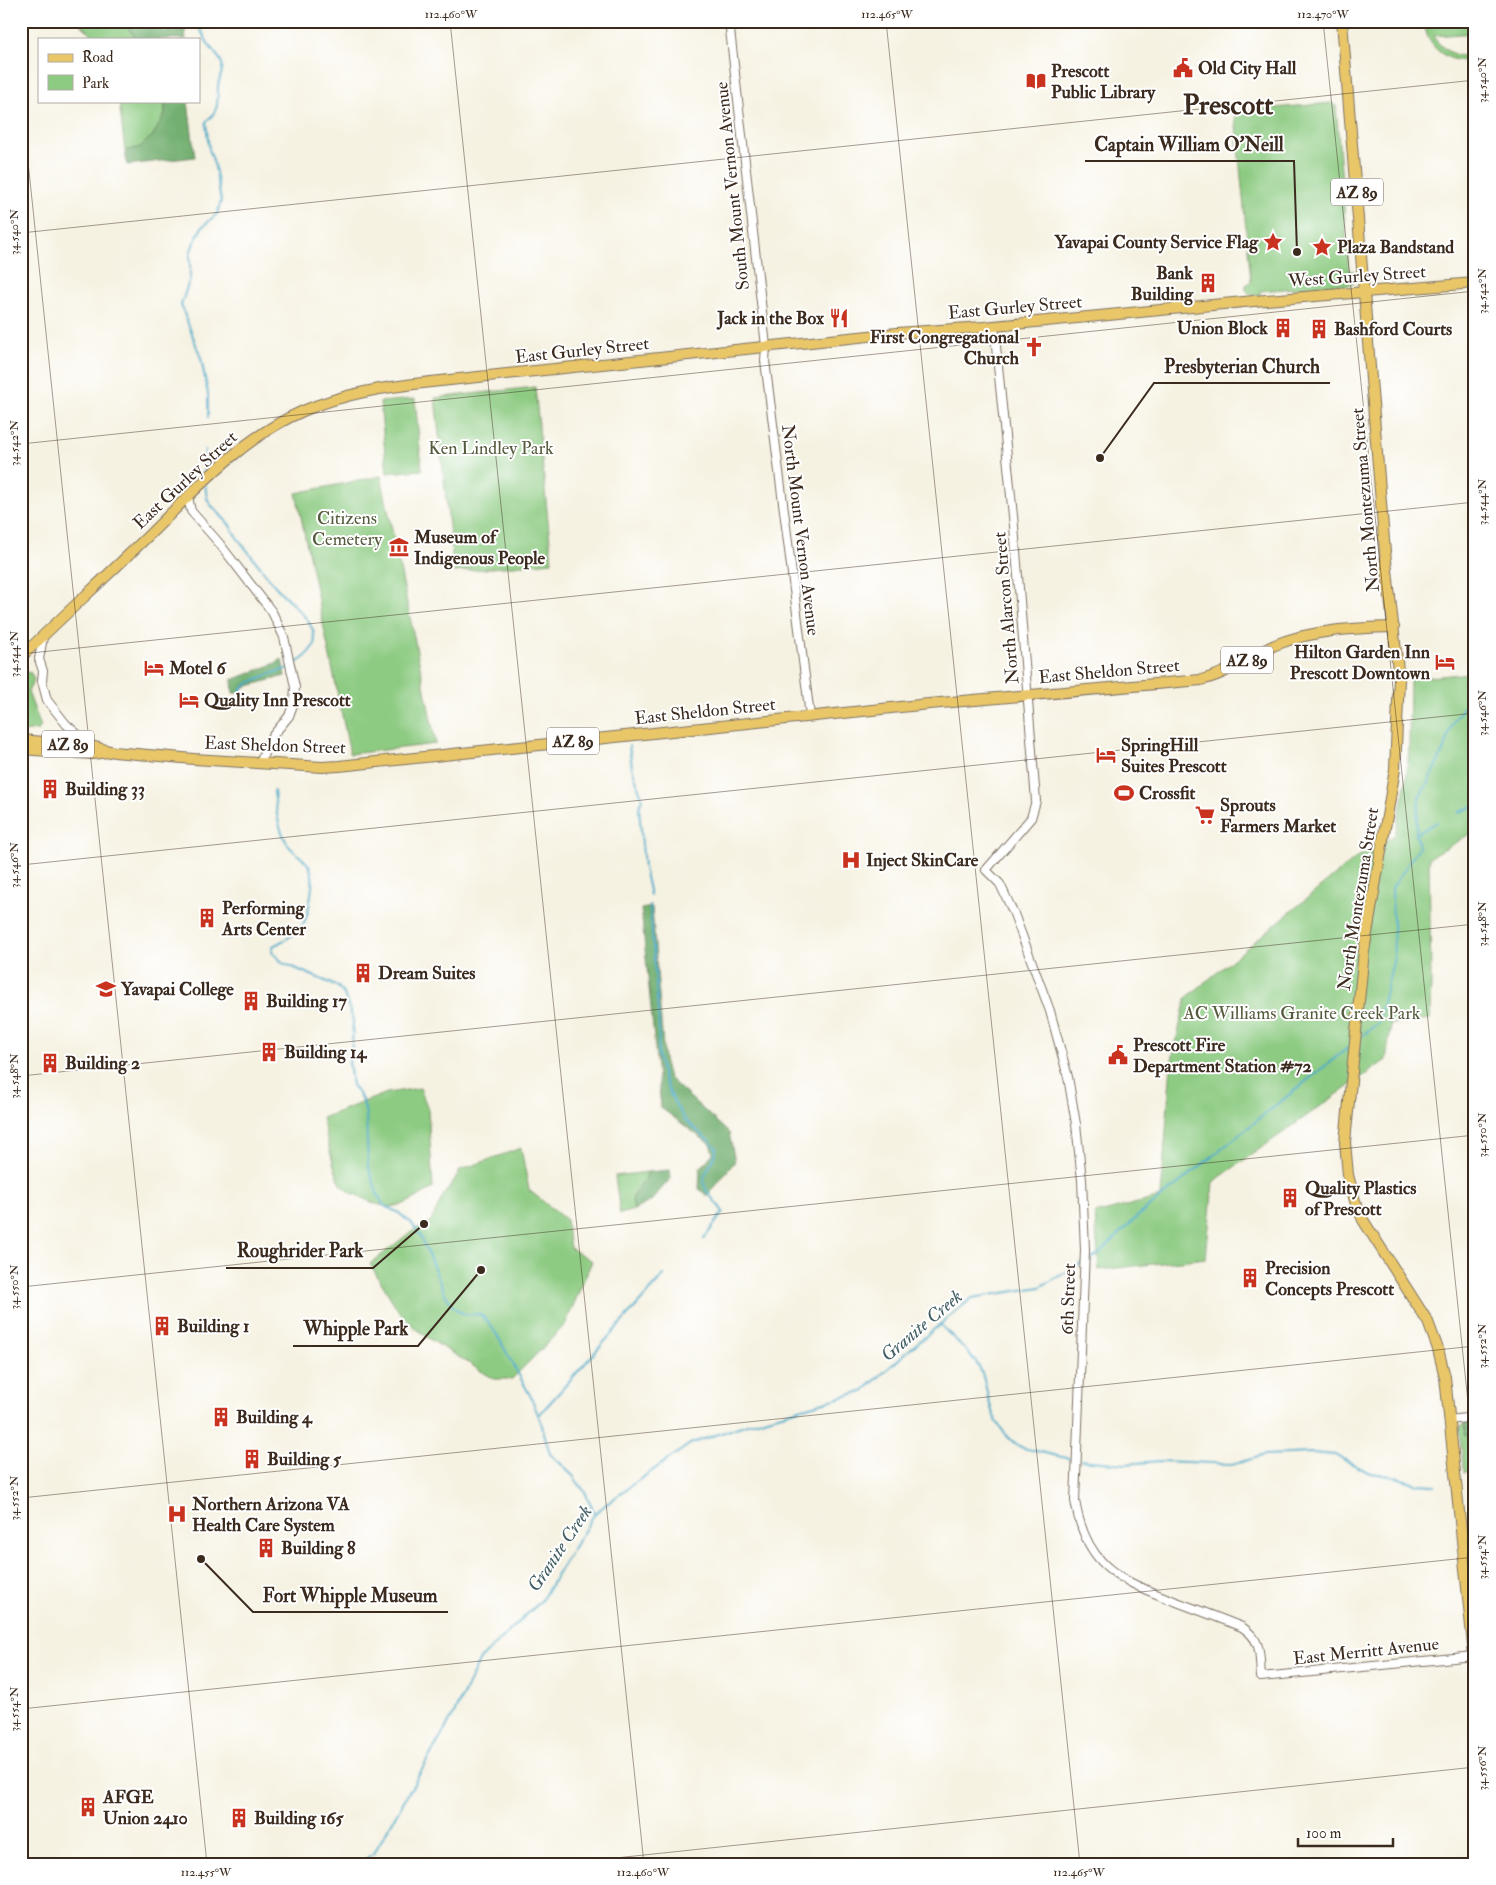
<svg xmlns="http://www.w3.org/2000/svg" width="1496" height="1885" font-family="'IM FELL Double Pica',serif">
  <rect width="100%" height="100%" fill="#fff"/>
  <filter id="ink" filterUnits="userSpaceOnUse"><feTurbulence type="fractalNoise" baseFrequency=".02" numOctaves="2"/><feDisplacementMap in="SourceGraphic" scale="10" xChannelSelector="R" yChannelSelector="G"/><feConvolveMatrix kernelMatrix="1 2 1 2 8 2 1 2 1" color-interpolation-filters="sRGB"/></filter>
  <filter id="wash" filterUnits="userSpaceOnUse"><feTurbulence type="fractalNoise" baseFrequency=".0096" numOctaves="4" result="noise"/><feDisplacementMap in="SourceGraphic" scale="20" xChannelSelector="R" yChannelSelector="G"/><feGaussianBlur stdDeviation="1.12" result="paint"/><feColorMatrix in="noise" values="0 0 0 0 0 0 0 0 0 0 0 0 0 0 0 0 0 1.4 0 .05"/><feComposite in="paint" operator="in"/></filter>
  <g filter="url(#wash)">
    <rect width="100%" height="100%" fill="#f6f2e2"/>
    <g fill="#8dcb82" stroke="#647a50">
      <path d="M72,21h54l4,10 7,8h-40l-18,-16z"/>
      <path d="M1424,21h51v12l-42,3c10,15 24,23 42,19v5c-27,5 -49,-12 -51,-39z"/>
      <path d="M119,101h46v13l-12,21 -13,13 -15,3z"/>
      <path d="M1332,103l4,3 13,165h6l-1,12 -11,4v-3l-83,7v4h-9l-5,-5v-5l5,-4 -16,-166 4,-4z"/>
      <path d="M535,387l17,175 -98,10 -19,-174z"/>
      <path d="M415,399l7,71 -35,3 -7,-71z"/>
      <path d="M381,476l55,268 -86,10 -54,-261z"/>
      <path d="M1475,670v161l-46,27 2,121 -1,40 -39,5 -5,36 -173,122 -7,76 -107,12 -4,-56 66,-17 10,-133 15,-66 170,-140 39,-23 11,-54 3,-33 1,-69 60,-6z"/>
      <path d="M26,672l5,1 3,7 -6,12 13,35 -3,3 -17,2v-59z"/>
      <path d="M420,1088l8,21 5,79c-28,16 -38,27 -70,10 -6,-3 -15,-6 -20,-11 -9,-11 -17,-54 -21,-69l65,-25z"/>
      <path d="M521,1148l8,42 37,30 4,28 22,13 -27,64 -53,54h-18l-66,-41 -16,-13 -14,-15 -28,-46 38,-30 23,-13 13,-27 6,-7 10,-17z"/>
      <path d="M648,1172c-7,18 -20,17 -14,38l-14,4 -5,-38z"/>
      <path d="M1466,1423l-1,3 10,25v19l-11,2 -5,-41 2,-5z"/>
    </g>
    <g fill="#72af70" stroke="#566c47">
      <path d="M126,21h37l1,11 21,-2 1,9h-49l-7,-8z"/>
      <path d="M165,101h23l7,56 -68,8 -2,-14 15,-4 13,-12 12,-21z"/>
      <path d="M282,659l3,17 -41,11 -2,6h-9l-1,-13 44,-17z"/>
      <path d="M652,907l12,152 5,19 60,55 6,28 -27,35 -9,-7 1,-20 13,-16 -2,-8 -50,-37 -20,-199z"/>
      <path d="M670,1170l1,8 -20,23 -17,9c-6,-21 7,-20 14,-38z"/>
      <path d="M1475,1421v30l-5,-11 -5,-5 1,-12z"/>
    </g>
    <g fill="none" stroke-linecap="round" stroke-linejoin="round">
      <g stroke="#4aaac9" stroke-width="2">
        <path d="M196,21c5,8 8,17 13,24 4,7 11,12 13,19 2,7 -4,16 -4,23 -1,16 2,22 -12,35l3,27 6,18 6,34 -4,13 -15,13 -9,18 -3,9v24l-9,27 20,53 7,36v23"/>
        <path d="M204,475l1,-25"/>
        <path d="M205,484l2,14 3,6 19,20 7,12 39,50 32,33 6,11 2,14 -10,13 -13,9"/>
        <path d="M240,692c5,-12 35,-19 48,-24"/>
        <path d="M629,746l3,21 10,31 -3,10 5,60 6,27"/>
        <path d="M274,791c2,19 4,39 15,55 6,8 17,13 21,22 4,9 2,18 1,27 -5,33 -9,36 -38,51l-1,6 11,11 54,23 7,8 9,26 -1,24 -3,18 3,23 11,16 3,14 2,51 9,27 6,12 16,8 14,12 7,10 24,57 8,13 6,6 9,4 13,-1 9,9 8,12 34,62 10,25 9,32 20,18 15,20 9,20"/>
        <path d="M1458,813l17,-8"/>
        <path d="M1416,834l21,-12"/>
        <path d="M650,905l9,120 -1,31 5,21 11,25 11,18 31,27c2,14 -16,24 -11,40 1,6 14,18 18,25l-19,27"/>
        <path d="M1359,1038l19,-15 16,-65 -2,-70 27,-41 -3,-13 3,-37 7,-11 21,-43c0,-12 9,-26 16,-35 4,-5 8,-7 9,-14l-6,-6 1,-8 8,-6"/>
        <path d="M1086,1261l13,-7 39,-38 212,-170"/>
        <path d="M940,1324c14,16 32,28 41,47 6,14 6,29 12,42 5,14 17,29 30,35l52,12"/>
        <path d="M539,1415l125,-140"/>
        <path d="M1080,1460l45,4 35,-3 53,2 18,2 34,-10 47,-2 23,2 35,18 27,4 21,7 17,1"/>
        <path d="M358,1864l16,-11 80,-139 26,-55 61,-58 54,-88 30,-23 65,-46 60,-21 113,-32 46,-41 63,-52 68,-11 42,-24"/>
      </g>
    </g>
  </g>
  <g filter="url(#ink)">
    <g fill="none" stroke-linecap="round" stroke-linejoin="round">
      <defs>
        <g id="minor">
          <path d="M729,21l37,325 -1,15 45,355"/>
          <path d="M994,326l20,200 22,275 -5,17 -45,52 14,14 14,30 36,97 18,66 8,47 6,56 3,70 -10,251c4,23 11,45 28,62 19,19 46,28 71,38 22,8 45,17 68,26 21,14 17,27 19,50l213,-21"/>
          <path d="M188,497l3,14 28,32 53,69 12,25 11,50 -1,15 -5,14 -19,23 -10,24"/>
          <path d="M43,637l-4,22 4,12 -1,10 5,19 19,24 25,22"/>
          <path d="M1449,1420l26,-3"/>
        </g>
        <g id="major">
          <path d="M1342,21l43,531 14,127 -4,90 -31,182 -19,191 3,33 7,26 8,19 65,102 10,27 7,28 30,288"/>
          <path d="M21,657c41,-40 83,-78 124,-118 47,-46 96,-101 158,-128 42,-18 83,-24 128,-29l466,-49 87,-6 270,-26 221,-18"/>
          <path d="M21,740l70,6 23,6 80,7 128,8 17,-1 590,-62 272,-24c27,-6 49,-24 74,-35 37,-15 79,-17 119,-18"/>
          <path d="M21,749l71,5 16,-2"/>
        </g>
      </defs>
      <use href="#minor" stroke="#7c7063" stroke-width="10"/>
      <use href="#major" stroke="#7c7063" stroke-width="12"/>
      <use href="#minor" stroke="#fff" stroke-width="8"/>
      <use href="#major" stroke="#e9c769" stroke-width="10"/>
    </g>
  </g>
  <path fill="none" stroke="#3b2a1e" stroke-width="1" stroke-opacity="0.45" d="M450,21l194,1843M886,21l194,1843M1323,21l152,1448M21,22l4,-1M21,95l186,1769M21,233l1454,-153M21,444l1454,-153M21,654l1454,-152M21,865l1454,-152M21,1076l1454,-152M21,1287l1454,-152M21,1498l1454,-152M21,1709l1454,-152M559,1864l916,-97"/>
  <defs>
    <symbol id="civic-bare" viewBox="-9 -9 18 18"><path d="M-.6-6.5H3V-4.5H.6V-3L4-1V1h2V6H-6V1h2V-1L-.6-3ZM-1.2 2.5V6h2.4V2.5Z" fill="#c8321e" stroke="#fff" stroke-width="2.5" paint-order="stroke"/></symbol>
    <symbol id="library-bare" viewBox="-9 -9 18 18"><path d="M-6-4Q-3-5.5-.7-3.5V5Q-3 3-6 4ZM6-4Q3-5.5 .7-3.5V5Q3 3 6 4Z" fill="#c8321e" stroke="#fff" stroke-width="2.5" paint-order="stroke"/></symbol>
    <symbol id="sight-bare" viewBox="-9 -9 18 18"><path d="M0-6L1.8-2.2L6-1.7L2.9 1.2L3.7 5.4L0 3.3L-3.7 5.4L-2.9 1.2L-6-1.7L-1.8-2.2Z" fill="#c8321e" stroke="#fff" stroke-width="2.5" paint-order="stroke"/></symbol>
    <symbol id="building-bare" viewBox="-9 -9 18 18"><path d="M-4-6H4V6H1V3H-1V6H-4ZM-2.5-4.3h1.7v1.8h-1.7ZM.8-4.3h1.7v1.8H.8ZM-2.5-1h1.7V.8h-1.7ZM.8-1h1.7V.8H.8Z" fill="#c8321e" stroke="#fff" stroke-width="2.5" paint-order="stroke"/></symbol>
    <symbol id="restaurant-bare" viewBox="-9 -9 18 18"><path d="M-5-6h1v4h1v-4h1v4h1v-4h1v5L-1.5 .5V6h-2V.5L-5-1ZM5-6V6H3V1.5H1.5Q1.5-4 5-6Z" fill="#c8321e" stroke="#fff" stroke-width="2.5" paint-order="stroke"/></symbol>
    <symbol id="church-bare" viewBox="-9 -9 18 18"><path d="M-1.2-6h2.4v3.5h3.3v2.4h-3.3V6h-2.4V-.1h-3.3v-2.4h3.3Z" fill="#c8321e" stroke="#fff" stroke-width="2.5" paint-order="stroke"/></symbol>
    <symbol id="museum-bare" viewBox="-9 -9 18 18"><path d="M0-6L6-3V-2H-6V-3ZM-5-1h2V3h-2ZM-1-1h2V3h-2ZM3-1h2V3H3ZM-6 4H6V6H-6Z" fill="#c8321e" stroke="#fff" stroke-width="2.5" paint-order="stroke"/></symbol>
    <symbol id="hotel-bare" viewBox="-9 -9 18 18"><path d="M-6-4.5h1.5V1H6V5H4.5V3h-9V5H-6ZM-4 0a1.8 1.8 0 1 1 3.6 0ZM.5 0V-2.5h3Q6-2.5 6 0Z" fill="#c8321e" stroke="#fff" stroke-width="2.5" paint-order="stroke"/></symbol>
    <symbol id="stadium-bare" viewBox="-9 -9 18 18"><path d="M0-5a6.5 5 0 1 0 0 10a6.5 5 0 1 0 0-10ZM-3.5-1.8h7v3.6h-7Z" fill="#c8321e" stroke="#fff" stroke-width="2.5" paint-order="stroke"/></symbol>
    <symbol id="supermarket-bare" viewBox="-9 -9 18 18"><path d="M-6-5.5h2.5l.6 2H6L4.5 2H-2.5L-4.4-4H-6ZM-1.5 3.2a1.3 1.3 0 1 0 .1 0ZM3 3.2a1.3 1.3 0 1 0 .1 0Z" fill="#c8321e" stroke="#fff" stroke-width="2.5" paint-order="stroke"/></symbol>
    <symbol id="hospital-bare" viewBox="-9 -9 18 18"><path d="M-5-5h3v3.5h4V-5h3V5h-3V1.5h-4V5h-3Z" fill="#c8321e" stroke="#fff" stroke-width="2.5" paint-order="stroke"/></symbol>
    <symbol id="university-bare" viewBox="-9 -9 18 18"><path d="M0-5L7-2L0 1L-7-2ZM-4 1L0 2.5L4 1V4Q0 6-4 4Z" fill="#c8321e" stroke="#fff" stroke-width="2.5" paint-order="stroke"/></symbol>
  </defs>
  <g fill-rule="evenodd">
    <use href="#civic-bare" x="1169" y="54" width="28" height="28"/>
    <use href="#library-bare" x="1022" y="67" width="28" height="28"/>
    <use href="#sight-bare" x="1259" y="228" width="28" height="28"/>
    <use href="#sight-bare" x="1308" y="233" width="28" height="28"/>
    <use href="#building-bare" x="1194" y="269" width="28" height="28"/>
    <use href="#restaurant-bare" x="825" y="304" width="28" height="28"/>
    <use href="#building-bare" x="1269" y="314" width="28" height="28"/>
    <use href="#building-bare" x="1305" y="315" width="28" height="28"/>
    <use href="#church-bare" x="1020" y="333" width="28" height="28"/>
    <use href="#museum-bare" x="385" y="533" width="28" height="28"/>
    <use href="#hotel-bare" x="1431" y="648" width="28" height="28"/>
    <use href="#hotel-bare" x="140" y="654" width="28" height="28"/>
    <use href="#hotel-bare" x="175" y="686" width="28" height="28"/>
    <use href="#hotel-bare" x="1092" y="741" width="28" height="28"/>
    <use href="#building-bare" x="36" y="775" width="28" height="28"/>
    <use href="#stadium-bare" x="1110" y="779" width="28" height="28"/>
    <use href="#supermarket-bare" x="1191" y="801" width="28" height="28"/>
    <use href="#hospital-bare" x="837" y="846" width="28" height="28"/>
    <use href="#building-bare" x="193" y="904" width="28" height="28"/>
    <use href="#building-bare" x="349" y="959" width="28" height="28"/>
    <use href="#university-bare" x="92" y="975" width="28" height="28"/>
    <use href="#building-bare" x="237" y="987" width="28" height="28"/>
    <use href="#building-bare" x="255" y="1038" width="28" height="28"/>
    <use href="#civic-bare" x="1104" y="1041" width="28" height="28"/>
    <use href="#building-bare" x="36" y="1049" width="28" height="28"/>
    <use href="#building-bare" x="1276" y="1184" width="28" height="28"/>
    <use href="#building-bare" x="1236" y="1264" width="28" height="28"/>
    <use href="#building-bare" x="148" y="1312" width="28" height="28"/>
    <use href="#building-bare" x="207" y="1403" width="28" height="28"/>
    <use href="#building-bare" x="238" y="1445" width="28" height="28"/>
    <use href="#hospital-bare" x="163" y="1500" width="28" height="28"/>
    <use href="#building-bare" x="252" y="1534" width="28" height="28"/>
    <use href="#building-bare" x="74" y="1793" width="28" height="28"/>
    <use href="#building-bare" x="225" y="1804" width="28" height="28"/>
  </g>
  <g text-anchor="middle" stroke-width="4" stroke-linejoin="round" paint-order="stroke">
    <g fill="#fff" stroke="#766a62" stroke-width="1">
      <rect x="1331" y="178.5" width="52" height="27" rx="4"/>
      <rect x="1221" y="646.5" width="52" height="27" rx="4"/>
      <rect x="547" y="727.5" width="52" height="27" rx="4"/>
      <rect x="42" y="730.5" width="52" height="27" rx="4"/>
    </g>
    <g font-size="16" font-weight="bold" fill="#3b2a1e">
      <text x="1357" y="198">AZ 89</text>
      <text x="1247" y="666">AZ 89</text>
      <text x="573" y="747">AZ 89</text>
      <text x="68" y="750">AZ 89</text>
    </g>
    <g font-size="18" font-weight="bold" fill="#3b2a1e" stroke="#fff" text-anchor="start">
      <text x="1198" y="74">Old City Hall</text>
      <text x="1051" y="77">Prescott<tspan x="1051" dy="21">Public Library</tspan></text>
      <text x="1258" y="248" text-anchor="end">Yavapai County Service Flag</text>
      <text x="1337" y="253">Plaza Bandstand</text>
      <text x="1193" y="279" text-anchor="end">Bank<tspan x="1193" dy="21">Building</tspan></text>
      <text x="824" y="324" text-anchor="end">Jack in the Box</text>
      <text x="1268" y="334" text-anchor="end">Union Block</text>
      <text x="1334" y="335">Bashford Courts</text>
      <text x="1019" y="343" text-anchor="end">First Congregational<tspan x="1019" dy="21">Church</tspan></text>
      <text x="414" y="543">Museum of<tspan x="414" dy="21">Indigenous People</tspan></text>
      <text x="1430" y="658" text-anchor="end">Hilton Garden Inn<tspan x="1430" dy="21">Prescott Downtown</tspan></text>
      <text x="169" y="674">Motel 6</text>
      <text x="204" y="706">Quality Inn Prescott</text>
      <text x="1121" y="751">SpringHill<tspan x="1121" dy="21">Suites Prescott</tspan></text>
      <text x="65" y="795">Building 33</text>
      <text x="1139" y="799">Crossfit</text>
      <text x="1220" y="811">Sprouts<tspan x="1220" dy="21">Farmers Market</tspan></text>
      <text x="866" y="866">Inject SkinCare</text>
      <text x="222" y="914">Performing<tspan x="222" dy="21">Arts Center</tspan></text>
      <text x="378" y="979">Dream Suites</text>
      <text x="121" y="995">Yavapai College</text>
      <text x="266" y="1007">Building 17</text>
      <text x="1133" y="1051">Prescott Fire<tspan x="1133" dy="21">Department Station #72</tspan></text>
      <text x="284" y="1058">Building 14</text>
      <text x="65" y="1069">Building 2</text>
      <text x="1305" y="1194">Quality Plastics<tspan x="1305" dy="21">of Prescott</tspan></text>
      <text x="1265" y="1274">Precision<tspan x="1265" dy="21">Concepts Prescott</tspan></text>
      <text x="177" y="1332">Building 1</text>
      <text x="236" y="1423">Building 4</text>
      <text x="267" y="1465">Building 5</text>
      <text x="192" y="1510">Northern Arizona VA<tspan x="192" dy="21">Health Care System</tspan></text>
      <text x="281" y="1554">Building 8</text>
      <text x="103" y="1803">AFGE<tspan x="103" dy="21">Union 2410</tspan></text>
      <text x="254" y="1824">Building 165</text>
    </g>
    <g font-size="18" fill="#3b2a1e" stroke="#fff">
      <text transform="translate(732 186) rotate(-96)" y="6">South Mount Vernon Avenue</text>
      <text transform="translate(1357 276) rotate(-4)" y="6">West Gurley Street</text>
      <text transform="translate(1015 307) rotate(-5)" y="6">East Gurley Street</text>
      <text transform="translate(582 350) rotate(-6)" y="6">East Gurley Street</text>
      <text transform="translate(185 480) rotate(-43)" y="6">East Gurley Street</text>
      <text transform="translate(1365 500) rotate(-95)" y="6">North Montezuma Street</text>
      <text transform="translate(801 530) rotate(83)" y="6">North Mount Vernon Avenue</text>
      <text transform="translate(1006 608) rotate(-95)" y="6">North Alarcon Street</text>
      <text transform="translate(1109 671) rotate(-5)" y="6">East Sheldon Street</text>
      <text transform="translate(705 711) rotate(-6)" y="6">East Sheldon Street</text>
      <text transform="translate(275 745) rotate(2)" y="6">East Sheldon Street</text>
      <text transform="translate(1358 899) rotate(-81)" y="6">North Montezuma Street</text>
      <text transform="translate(1068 1299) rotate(-88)" y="6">6th Street</text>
      <text transform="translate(1366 1651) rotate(-6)" y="6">East Merritt Avenue</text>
    </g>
    <g font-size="18" fill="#545a3c" stroke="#fff">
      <text x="491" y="454">Ken Lindley Park</text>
      <text x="347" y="524">Citizens<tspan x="347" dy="21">Cemetery</tspan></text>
      <text x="1302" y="1019">AC Williams Granite Creek Park</text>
    </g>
    <g font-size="19" font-style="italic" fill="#415d62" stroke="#fff">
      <text transform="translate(921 1325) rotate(-40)" y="7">Granite Creek</text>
      <text transform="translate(559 1548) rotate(-56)" y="7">Granite Creek</text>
    </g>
    <g font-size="28" font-weight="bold" fill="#3b2a1e" stroke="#fff">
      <text x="1228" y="114">Prescott</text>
    </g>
  </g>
  <path fill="none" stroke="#3b2a1e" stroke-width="2" d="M1297 252L1294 161H1085M1100 458L1154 383H1330M424 1224L373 1268H226M481 1270L418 1346H293M201 1559L253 1612H448"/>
  <g fill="#3b2a1e" stroke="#fff" stroke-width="2">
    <circle cx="1297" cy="252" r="5"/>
    <circle cx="1100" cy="458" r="5"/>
    <circle cx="424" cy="1224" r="5"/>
    <circle cx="481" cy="1270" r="5"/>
    <circle cx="201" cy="1559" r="5"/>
  </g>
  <g font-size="19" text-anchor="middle" font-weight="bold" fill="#3b2a1e" stroke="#fff" stroke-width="4" stroke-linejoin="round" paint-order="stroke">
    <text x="1189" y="151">Captain William O’Neill</text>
    <text x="1242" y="373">Presbyterian Church</text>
    <text x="300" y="1257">Roughrider Park</text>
    <text x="356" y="1335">Whipple Park</text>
    <text x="350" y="1602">Fort Whipple Museum</text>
  </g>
  <rect width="1496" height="1885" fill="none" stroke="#fff" stroke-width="55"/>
  <rect x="38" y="38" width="162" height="65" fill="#ffffff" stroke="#b1aaa5"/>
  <rect x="48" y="54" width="25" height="8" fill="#e9c769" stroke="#b1aaa5"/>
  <text x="82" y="62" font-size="15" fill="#3b2a1e">Road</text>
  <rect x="48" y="75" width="25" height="15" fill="#8dcb82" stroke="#b1aaa5"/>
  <text x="82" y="88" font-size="15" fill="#3b2a1e">Park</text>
  <path d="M1298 1838v8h95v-8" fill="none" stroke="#3b2a1e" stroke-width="2.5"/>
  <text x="1306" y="1838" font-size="15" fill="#3b2a1e" stroke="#ffffff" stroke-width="4" paint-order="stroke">100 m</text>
  <rect x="28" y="28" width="1440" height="1830" fill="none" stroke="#3b2a1e" stroke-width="2"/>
  <g font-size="12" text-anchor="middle" fill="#3b2a1e">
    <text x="451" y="18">112.460°W</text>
    <text x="887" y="18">112.465°W</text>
    <text x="1323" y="18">112.470°W</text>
    <text transform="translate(1482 80) rotate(-90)" y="4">34.540°N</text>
    <text transform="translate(14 232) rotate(-90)" y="4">34.540°N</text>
    <text transform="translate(1482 291) rotate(-90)" y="4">34.542°N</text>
    <text transform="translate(14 443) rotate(-90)" y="4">34.542°N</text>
    <text transform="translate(1482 502) rotate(-90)" y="4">34.544°N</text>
    <text transform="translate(14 654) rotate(-90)" y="4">34.544°N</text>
    <text transform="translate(1482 713) rotate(-90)" y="4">34.546°N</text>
    <text transform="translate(14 865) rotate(-90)" y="4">34.546°N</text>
    <text transform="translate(1482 924) rotate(-90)" y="4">34.548°N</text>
    <text transform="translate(14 1076) rotate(-90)" y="4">34.548°N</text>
    <text transform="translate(1482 1135) rotate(-90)" y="4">34.550°N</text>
    <text transform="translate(14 1287) rotate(-90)" y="4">34.550°N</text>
    <text transform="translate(1482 1346) rotate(-90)" y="4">34.552°N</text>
    <text transform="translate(14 1498) rotate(-90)" y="4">34.552°N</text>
    <text transform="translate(1482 1557) rotate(-90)" y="4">34.554°N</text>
    <text transform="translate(14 1709) rotate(-90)" y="4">34.554°N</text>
    <text transform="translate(1482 1768) rotate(-90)" y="4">34.556°N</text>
    <text x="206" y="1876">112.455°W</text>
    <text x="643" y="1876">112.460°W</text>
    <text x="1079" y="1876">112.465°W</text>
  </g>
</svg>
